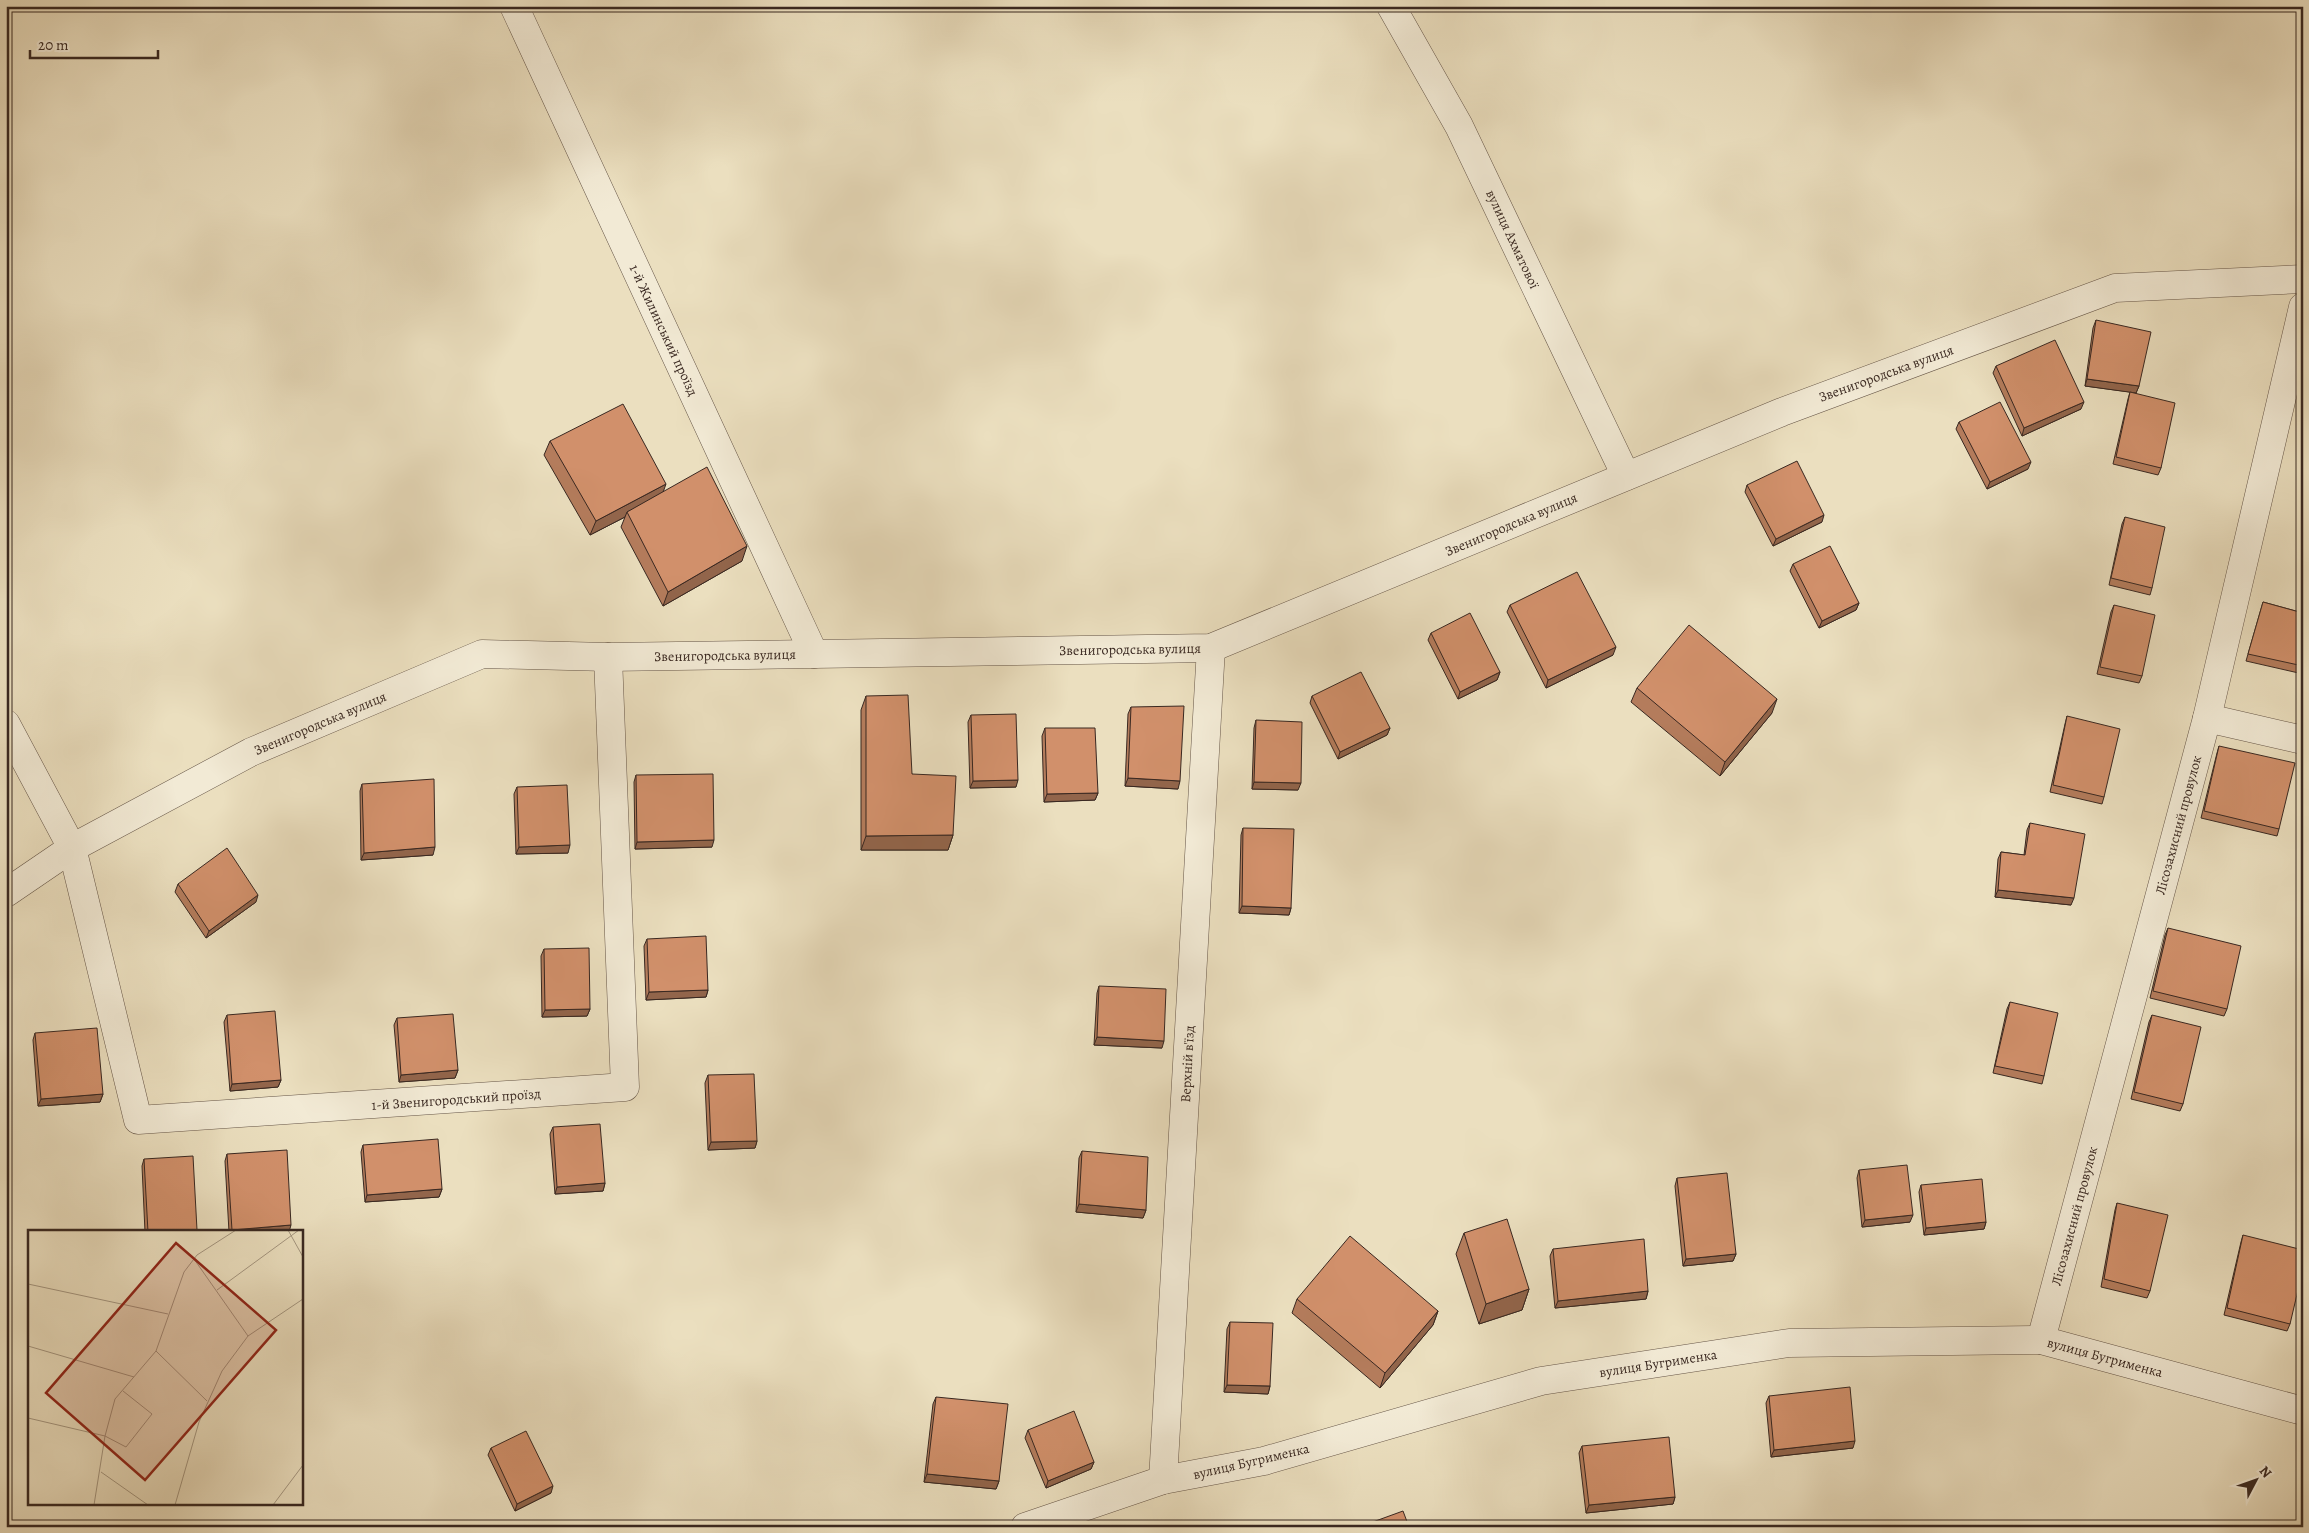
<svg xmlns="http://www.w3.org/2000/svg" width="2309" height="1533" font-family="Alegreya,serif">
  <rect width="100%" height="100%" fill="#ebdfbf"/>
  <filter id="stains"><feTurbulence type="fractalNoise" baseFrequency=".004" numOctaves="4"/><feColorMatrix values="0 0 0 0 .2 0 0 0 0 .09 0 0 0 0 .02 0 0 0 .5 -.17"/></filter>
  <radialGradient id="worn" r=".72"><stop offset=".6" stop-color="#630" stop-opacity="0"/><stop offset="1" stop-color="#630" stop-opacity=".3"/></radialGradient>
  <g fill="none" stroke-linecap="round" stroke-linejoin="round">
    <defs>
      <g id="minor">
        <path d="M514,6l300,648"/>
        <path d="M1391,6l68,120 167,350"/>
        <path d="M2207,718l96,22"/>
        <path d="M6,724l66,124 66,272 487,-33 -17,-430"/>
        <path d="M6,893l66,-45 179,-96 231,-98 126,3 603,-9 571,-236 333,-124 188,-9"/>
        <path d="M2041,1340l166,-622 96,-411"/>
        <path d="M1163,1480l48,-832"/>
        <path d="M1025,1527l138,-47 101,-19 277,-80 248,-38 252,-3 262,71"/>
      </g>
    </defs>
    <use href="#minor" stroke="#665648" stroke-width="29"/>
    <use href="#minor" stroke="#f2ead5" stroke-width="28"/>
  </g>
  <g fill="#b47c5c" stroke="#392821">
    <path d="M2096,320l43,66 -3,7 25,75 -3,7 -45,-11 15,-65 2,-7 -45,-6 8,-58z"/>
    <path d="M1996,366l85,43 -59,27 -29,-63z"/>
    <path d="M1959,422l69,47 -41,20 -31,-60z"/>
    <path d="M550,441l113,51 79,69 -79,45 -42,-79 4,-10 -35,18 -46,-80z"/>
    <path d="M1747,485l75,37 -49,24 -28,-54z"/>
    <path d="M2125,517l27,71 -2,7 -41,-10 13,-61z"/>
    <path d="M1793,564l66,39 -3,7 -37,18 -29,-57z"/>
    <path d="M2263,602l40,11v61l-57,-13z"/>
    <path d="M1510,605l103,50 -67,33 -39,-76z"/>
    <path d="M2114,605l28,71 -3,7 -42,-9 14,-62z"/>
    <path d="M1431,633l69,39 -3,8 -39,19 -30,-59z"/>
    <path d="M1637,688l135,25 -52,63 -89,-74z"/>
    <path d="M866,696l46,78 41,61 -5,15h-87v-140z"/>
    <path d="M1312,696l78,32 -3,7 -49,24 -28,-56z"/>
    <path d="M1131,707l47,82 -53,-3 3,-72z"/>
    <path d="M971,715l45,72 -46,1 -2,-66z"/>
    <path d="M2067,716l37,81 -2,7 -52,-12 15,-68z"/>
    <path d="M1256,720l42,70 -46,-1 2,-61z"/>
    <path d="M1045,728l53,65 -3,7 -51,2 -2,-66z"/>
    <path d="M2219,746l60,83 -2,7 -76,-18 16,-65z"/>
    <path d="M636,775l76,72 -77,2 -1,-67z"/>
    <path d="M362,784l71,71 -72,5 -1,-69z"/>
    <path d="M517,787l51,66 -52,1 -2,-60z"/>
    <path d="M2030,823l41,82 -76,-8 3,-38 3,-7 23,3 3,-25z"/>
    <path d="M1243,828l48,80 -2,7 -50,-2 2,-78z"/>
    <path d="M178,884l78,18 -50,36 -31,-46z"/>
    <path d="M2168,928l59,81 -3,7 -74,-18 15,-63z"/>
    <path d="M647,939l61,51 -2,7 -60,3 -2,-54z"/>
    <path d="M544,949l46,60 -3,7 -45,1 -1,-61z"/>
    <path d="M1099,986l63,62 -68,-3 3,-52z"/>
    <path d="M2010,1002l34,74 -2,8 -49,-11 14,-64z"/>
    <path d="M227,1015l54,65 -3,7 -48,4 -6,-69z"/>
    <path d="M2152,1015l31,89 -3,7 -49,-12 18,-77z"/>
    <path d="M397,1018l61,52 -3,8 -56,4 -5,-57z"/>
    <path d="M35,1033l68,61 -3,8 -62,4 -5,-66z"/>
    <path d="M708,1075l49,66 -2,7 -47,2 -3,-67z"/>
    <path d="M553,1127l52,56 -2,8 -48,3 -5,-60z"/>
    <path d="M363,1145l79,44 -3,8 -74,5 -4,-50z"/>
    <path d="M1082,1151l64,59 -3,8 -67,-6 3,-54z"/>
    <path d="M227,1154l62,78h-60l-4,-71z"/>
    <path d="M144,1159l53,71 -1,2h-51l-3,-66z"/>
    <path d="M1859,1170l51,52 -48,5 -5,-49z"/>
    <path d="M1677,1178l59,76 -3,7 -50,5 -8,-80z"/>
    <path d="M1921,1185l65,37 -2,7 -60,6 -5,-43z"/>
    <path d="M2117,1203l33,88 -3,7 -46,-11 14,-77z"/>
    <path d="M1464,1233l65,56 -7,21 -43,14 -23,-70z"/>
    <path d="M2243,1235l47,89 -3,7 -63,-16 17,-73z"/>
    <path d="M1553,1249l95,42 -2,8 -91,9 -5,-52z"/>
    <path d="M1297,1299l141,12 -5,14 -53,63 -88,-75z"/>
    <path d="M1230,1322l40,64 -2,8 -44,-2 3,-63z"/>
    <path d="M1769,1396l84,52 -82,9 -5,-54z"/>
    <path d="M936,1397l63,84 -3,8 -72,-7 9,-78z"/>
    <path d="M1028,1430l66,32 -3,7 -45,19 -21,-50z"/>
    <path d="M1582,1446l93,51 -2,7 -87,9 -7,-60z"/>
    <path d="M491,1448l60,45 -36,18 -27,-56z"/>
  </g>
  <g fill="#92654b" stroke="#392821">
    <path d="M2087,379l52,7 -3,7 -51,-7z"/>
    <path d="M2084,402l-3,7 -59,27 2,-8z"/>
    <path d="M2031,462l-3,7 -41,20 3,-7z"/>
    <path d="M666,484l-5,14 -34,14 -2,5 -35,18 6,-14z"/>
    <path d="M1824,515l-2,7 -49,24 3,-7z"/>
    <path d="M747,546l-5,15 -79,45 5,-14z"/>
    <path d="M1859,603l-3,7 -37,18 3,-7z"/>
    <path d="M1616,647l-3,8 -67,33 2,-8z"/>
    <path d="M1500,672l-3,8 -39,19 2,-7z"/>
    <path d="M1777,699l-5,14 -52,63 5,-14z"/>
    <path d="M1390,728l-3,7 -49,24 2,-7z"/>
    <path d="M1128,778l52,3 -2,8 -53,-3z"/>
    <path d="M1018,780l-2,7 -46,1 3,-7z"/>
    <path d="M1254,782l47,1 -3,7 -46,-1z"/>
    <path d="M1098,793l-3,7 -51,2 3,-8z"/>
    <path d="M953,835l-5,15h-87l5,-14z"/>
    <path d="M714,840l-2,7 -77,2 2,-7z"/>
    <path d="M570,845l-2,8 -52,1 3,-7z"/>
    <path d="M435,847l-2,8 -72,5 3,-7z"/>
    <path d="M1998,890l76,8 -3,7 -76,-8z"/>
    <path d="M258,895l-2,7 -50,36 3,-7z"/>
    <path d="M1242,906l49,2 -2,7 -50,-2z"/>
    <path d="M708,990l-2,7 -60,3 3,-8z"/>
    <path d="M590,1009l-3,7 -45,1 3,-7z"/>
    <path d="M1097,1037l67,4 -2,7 -68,-3z"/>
    <path d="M458,1070l-3,8 -56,4 2,-7z"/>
    <path d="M281,1080l-3,7 -48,4 2,-7z"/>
    <path d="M103,1094l-3,8 -62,4 3,-7z"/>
    <path d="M757,1141l-2,7 -47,2 3,-8z"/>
    <path d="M605,1183l-2,8 -48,3 2,-7z"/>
    <path d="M442,1189l-3,8 -74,5 2,-7z"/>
    <path d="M1079,1204l67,6 -3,8 -67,-6z"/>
    <path d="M1913,1215l-3,7 -48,5 3,-7z"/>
    <path d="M1986,1222l-2,7 -60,6 2,-7z"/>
    <path d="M291,1225l-2,7h-57v-2z"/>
    <path d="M197,1230l-1,2h-30z"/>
    <path d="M1736,1254l-3,7 -50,5 3,-7z"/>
    <path d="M1529,1289l-7,21 -43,14 7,-20z"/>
    <path d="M1648,1291l-2,8 -91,9 3,-7z"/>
    <path d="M1438,1311l-5,14 -53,63 5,-15z"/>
    <path d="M1227,1385l43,1 -2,8 -44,-2z"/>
    <path d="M1855,1441l-2,7 -82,9 3,-7z"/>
    <path d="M1094,1462l-3,7 -45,19 2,-7z"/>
    <path d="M927,1474l72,7 -3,8 -72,-7z"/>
    <path d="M553,1486l-2,7 -36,18 2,-7z"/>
    <path d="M1675,1497l-2,7 -87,9 3,-8z"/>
  </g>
  <g fill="#d1906b" stroke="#392821">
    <path d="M2096,320l55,12 -12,54 -52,-7z"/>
    <path d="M2055,340l29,62 -60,26 -28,-62z"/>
    <path d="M2130,392l45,11 -14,65 -45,-11z"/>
    <path d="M2000,402l31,60 -41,20 -31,-60z"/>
    <path d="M623,404l43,80 -70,37 -46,-80z"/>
    <path d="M1797,461l27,54 -48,24 -29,-54z"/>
    <path d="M707,467l40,79 -79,46 -41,-80z"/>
    <path d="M2125,517l40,10 -13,61 -41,-10z"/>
    <path d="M1830,546l29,57 -37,18 -29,-57z"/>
    <path d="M1577,572l39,75 -68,33 -38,-75z"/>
    <path d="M2263,602l40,11v53l-55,-12z"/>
    <path d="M2114,605l41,10 -13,61 -42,-9z"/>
    <path d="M1470,613l30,59 -40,20 -29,-59z"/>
    <path d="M1689,625l88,74 -52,63 -88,-74z"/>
    <path d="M1361,672l29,56 -50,24 -28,-56z"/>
    <path d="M908,695l4,79 44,2 -3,59 -87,1v-140z"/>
    <path d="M1184,706l-4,75 -52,-3 3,-71z"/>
    <path d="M1016,714l2,66 -45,1 -2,-66z"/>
    <path d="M2067,716l53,13 -16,68 -51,-12z"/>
    <path d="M1256,720l46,2 -1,61 -47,-1z"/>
    <path d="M1045,728h50l3,65 -51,1z"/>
    <path d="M2219,746l76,17 -16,66 -75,-18z"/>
    <path d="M713,774l1,66 -77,2 -1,-67z"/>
    <path d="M434,779l1,68 -71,6 -2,-69z"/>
    <path d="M567,785l3,60 -51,2 -2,-60z"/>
    <path d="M2030,823l55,11 -11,64 -76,-8 3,-38 24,3z"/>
    <path d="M1243,828l51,1 -3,79 -49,-2z"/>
    <path d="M227,848l31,47 -49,36 -31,-47z"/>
    <path d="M2168,928l73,18 -14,63 -74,-18z"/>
    <path d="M706,936l2,54 -59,2 -2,-53z"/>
    <path d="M589,948l1,61 -45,1 -1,-61z"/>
    <path d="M1099,986l67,3 -2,52 -67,-4z"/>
    <path d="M2010,1002l48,11 -14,63 -49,-10z"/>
    <path d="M275,1011l6,69 -49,4 -5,-69z"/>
    <path d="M453,1014l5,56 -57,5 -4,-57z"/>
    <path d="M2152,1015l49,12 -18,77 -49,-12z"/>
    <path d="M97,1028l6,66 -62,5 -6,-66z"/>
    <path d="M754,1074l3,67 -46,1 -3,-67z"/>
    <path d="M600,1124l5,59 -48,4 -4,-60z"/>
    <path d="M438,1139l4,50 -75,6 -4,-50z"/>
    <path d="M287,1150l4,75 -59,5 -5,-76z"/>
    <path d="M1082,1151l66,6 -2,53 -67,-6z"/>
    <path d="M193,1156l4,74 -31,2h-18l-4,-73z"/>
    <path d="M1907,1165l6,50 -48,5 -6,-50z"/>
    <path d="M1727,1173l9,81 -50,5 -9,-81z"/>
    <path d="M1982,1179l4,43 -60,6 -5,-43z"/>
    <path d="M2117,1203l51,12 -18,76 -46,-12z"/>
    <path d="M1507,1219l22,70 -43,15 -22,-71z"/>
    <path d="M2243,1235l60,15v19l-13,55 -63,-16z"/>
    <path d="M1350,1236l88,75 -53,62 -88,-74z"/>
    <path d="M1644,1239l4,52 -90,10 -5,-52z"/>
    <path d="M1230,1322l43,1 -3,63 -43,-1z"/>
    <path d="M1850,1387l5,54 -81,9 -5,-54z"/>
    <path d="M936,1397l72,7 -9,77 -72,-7z"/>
    <path d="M1074,1411l20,51 -46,19 -20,-51z"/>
    <path d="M526,1431l27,55 -36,18 -26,-56z"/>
    <path d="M1669,1437l6,60 -86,8 -7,-59z"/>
    <path d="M1403,1511l6,16h-50z"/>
  </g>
  <g text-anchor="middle" stroke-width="4" stroke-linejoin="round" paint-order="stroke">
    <g font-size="14" fill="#392821" stroke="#f2ead5">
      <text transform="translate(1513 239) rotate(65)" y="5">вулиця Ахматової</text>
      <text transform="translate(664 330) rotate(65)" y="5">1-й Жилинський проїзд</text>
      <text transform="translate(1886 373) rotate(-20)" y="5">Звенигородська вулиця</text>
      <text transform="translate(1511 524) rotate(-23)" y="5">Звенигородська вулиця</text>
      <text transform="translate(1130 649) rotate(-1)" y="5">Звенигородська вулиця</text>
      <text transform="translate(725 655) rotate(-1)" y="5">Звенигородська вулиця</text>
      <text transform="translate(320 723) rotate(-23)" y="5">Звенигородська вулиця</text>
      <text transform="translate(2178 825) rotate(-75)" y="5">Лісозахисний провулок</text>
      <text transform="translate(1187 1064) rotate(-87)" y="5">Верхній в'їзд</text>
      <text transform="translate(456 1099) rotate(-4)" y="5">1-й Звенигородський проїзд</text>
      <text transform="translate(2074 1216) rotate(-75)" y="5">Лісозахисний провулок</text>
      <text transform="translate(2105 1357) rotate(15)" y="5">вулиця Бугрименка</text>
      <text transform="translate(1658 1363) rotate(-9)" y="5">вулиця Бугрименка</text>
      <text transform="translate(1251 1461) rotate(-13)" y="5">вулиця Бугрименка</text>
    </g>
  </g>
  <g transform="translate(28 1230)">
    <rect width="275" height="275" fill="#ebdfbf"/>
    <path fill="none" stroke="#a49680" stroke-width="1" d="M260,0l15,27M166,29l54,77M0,54l140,30M189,60l82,-60M0,116l106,31M128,121l51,50M0,188l77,18 21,11 26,-33 -29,-23M73,242l47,33M66,275l11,-69 10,-37 41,-48 28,-79 13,-17 39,-25M147,275l24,-83 23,-51 26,-35 55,-37M245,275l30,-40"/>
    <path fill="#8f2418" fill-opacity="0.15" stroke="#8f2418" stroke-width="2.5" d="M148,13l100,87 -131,150 -99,-87z"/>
    <rect width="275" height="275" fill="none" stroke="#392821" stroke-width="2.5"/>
  </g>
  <rect width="2309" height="1533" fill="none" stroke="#ebdfbf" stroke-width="25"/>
  <rect x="8" y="8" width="2294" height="1518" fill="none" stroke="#392821" stroke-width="2.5"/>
  <rect x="12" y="12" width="2284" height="1508" fill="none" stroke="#392821"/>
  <g transform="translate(2256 1480) rotate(49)" stroke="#f2ead5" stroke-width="4" paint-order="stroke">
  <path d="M0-4L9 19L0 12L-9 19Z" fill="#392821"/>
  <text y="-8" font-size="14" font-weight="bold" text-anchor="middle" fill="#392821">N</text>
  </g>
  <path d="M30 50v8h128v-8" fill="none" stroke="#392821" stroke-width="2.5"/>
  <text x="38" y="50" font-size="15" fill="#392821" stroke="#f2ead5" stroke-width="4" paint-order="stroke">20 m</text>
  <rect width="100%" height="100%" filter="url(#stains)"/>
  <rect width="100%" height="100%" fill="url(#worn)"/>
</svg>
